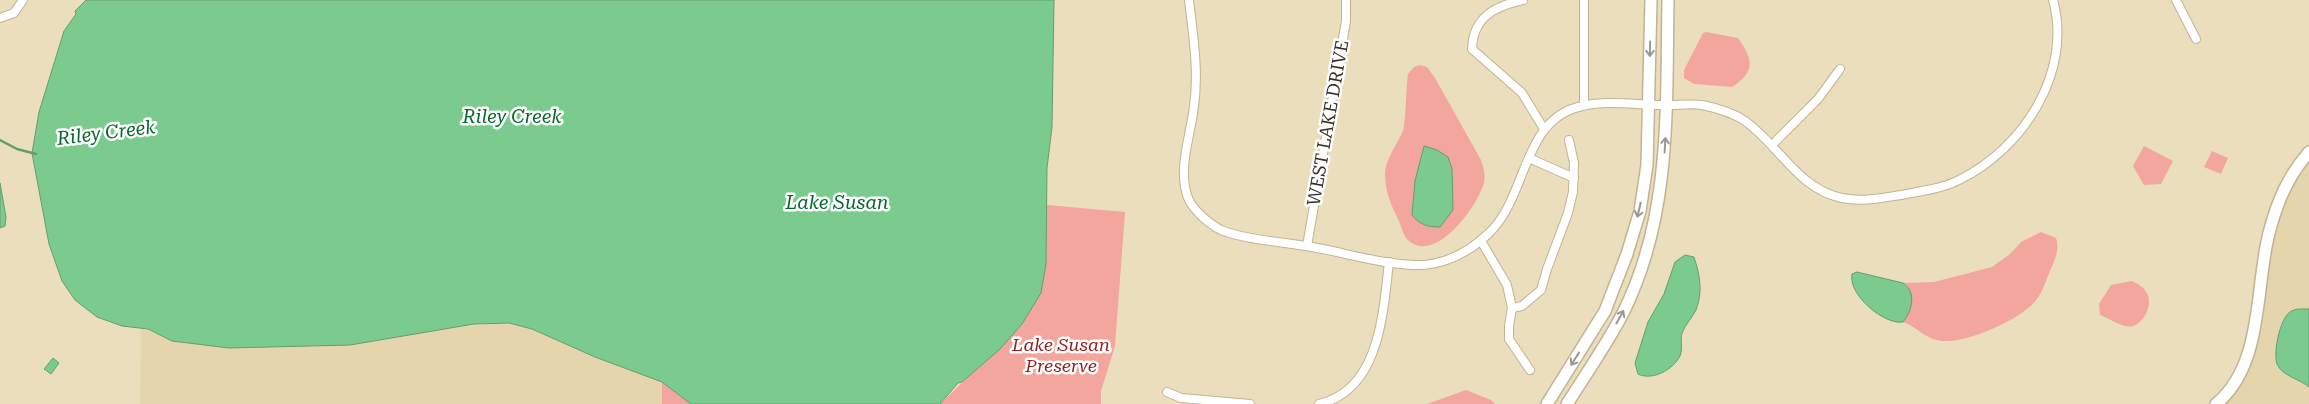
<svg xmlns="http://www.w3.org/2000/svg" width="2309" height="404" font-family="'Roboto Serif',serif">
  <rect width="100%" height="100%" fill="#ebdebd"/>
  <g fill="#e5d5ad">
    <path d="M2309,157v247h-97l31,-41 34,-155z"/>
    <path d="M505,323l20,4 137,55v22h-522l1,-76 27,11 166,6 131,-19z"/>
  </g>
  <g fill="#f3a69e">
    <path d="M1706,32l32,6c14,20 19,33 -6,49l-38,-3 -10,-6v-8l19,-37z"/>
    <path d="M1420,65l7,2 8,11 46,82c2,7 5,14 3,22 -5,23 -48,82 -75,59 -6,-5 -7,-13 -10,-20 -8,-16 -14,-29 -14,-48 1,-15 12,-28 18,-42 3,-11 3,-43 5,-57l6,-7z"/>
    <path d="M2144,146l29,15 -12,23 -17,1 -11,-19z"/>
    <path d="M2212,151l16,7 -7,16 -17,-7z"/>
    <path d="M1047,205l78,7 -10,134 -14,45v13h-161l82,-79 24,-61z"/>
    <path d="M2041,232l15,6c4,11 -1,22 -6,33 -4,9 -7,20 -13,28 -13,19 -66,42 -89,42 -22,1 -28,-13 -45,-19l4,-5 1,-31 -5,-3 31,-1 58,-15 18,-13 11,-12z"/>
    <path d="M2132,281c6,3 12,6 15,12 6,11 -2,29 -14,33 -10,3 -24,-8 -33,-11l-1,-11 12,-19z"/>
    <path d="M662,382l30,22h-30z"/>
    <path d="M1466,390l25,10 4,4h-68z"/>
  </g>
  <g fill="#7bcb8e" stroke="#669c6e">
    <path d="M86,0h968l-2,127 -5,41 -1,96 -5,29 -19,31 -22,25 -38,33 -4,1 -18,21h-249l-29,-22 -67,-25 -63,-28 -23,-6 -35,1 -124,21 -121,3 -57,-7 -24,-12 -26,-3 -25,-9 -22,-17 -13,-19 -13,-37 -17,-91 7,-41 25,-81 12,-17 -1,-3z"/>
    <path d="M1424,146l13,4 11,7 4,12 1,41 -13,17c-12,0 -20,-2 -28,-12l3,-34z"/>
    <path d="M0,183l6,34 -1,9 -5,2z"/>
    <path d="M1685,255l9,2c6,18 9,35 2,53 -4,8 -11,15 -14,23 -2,7 1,15 -2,23 -7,14 -28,25 -42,18l-3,-11 13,-41 16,-28 11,-32z"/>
    <path d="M1857,272l46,11c14,9 9,28 0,39 -19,3 -55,-27 -51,-48z"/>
    <path d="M2309,309v78c-9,-8 -27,-11 -32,-23 -4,-12 3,-45 13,-52 5,-4 13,-3 19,-3z"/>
    <path d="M53,358l6,5 -8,11 -7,-5z"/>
  </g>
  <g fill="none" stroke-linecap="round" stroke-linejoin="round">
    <path stroke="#669c6e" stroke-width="2.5" d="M0,140l17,9 19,5"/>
    <defs>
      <g id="street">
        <path d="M1189,0c4,35 10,71 5,106 -3,29 -17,63 -6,92 5,12 21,26 33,32 24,10 65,12 91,17 36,6 74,19 111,18 25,-2 47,-14 65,-31 40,-36 33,-115 94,-128 25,-6 54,-1 80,-1 13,1 27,-2 40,0 15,3 30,7 43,16 34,24 53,68 97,77 20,4 39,0 59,-3 20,-4 40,-6 58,-15 64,-31 114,-108 94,-180"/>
        <path d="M1523,0c-28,6 -50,17 -51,49l50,44 22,36"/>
        <path d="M2176,0l20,39"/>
        <path d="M0,18l14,-5 9,-13"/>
        <path d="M1584,105v-105"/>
        <path d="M1772,145l46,-46 22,-30"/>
        <path d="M1529,158l45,20"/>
        <path d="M1481,241l26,44 5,23 -3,18v13l21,31"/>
        <path d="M1307,246l39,-225v-21"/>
        <path d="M1512,308l10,-2 19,-16 6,-21 21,-56 5,-21 1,-29 -5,-23"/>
        <path d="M1167,392l14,6 69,6"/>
        <path d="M1319,404c61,-14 64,-91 70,-142"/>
      </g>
      <g id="secondary">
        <path d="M1547,404l58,-93 22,-57 13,-43 7,-46 4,-165"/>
        <path d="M1567,404c19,-30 40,-60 56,-91 49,-98 43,-206 45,-313"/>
        <path d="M2216,404c48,-39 39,-118 53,-171 8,-31 19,-57 40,-81"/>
      </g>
    </defs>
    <use href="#street" stroke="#c1b494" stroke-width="10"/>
    <use href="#secondary" stroke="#c1b494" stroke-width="14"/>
    <use href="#street" stroke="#fff" stroke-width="8"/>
    <use href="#secondary" stroke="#fff" stroke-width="11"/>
  </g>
  <defs><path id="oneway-shaft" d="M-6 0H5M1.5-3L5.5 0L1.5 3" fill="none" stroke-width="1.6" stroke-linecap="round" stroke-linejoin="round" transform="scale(1.25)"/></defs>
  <g stroke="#9a9891">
    <use href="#oneway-shaft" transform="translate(1650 49) rotate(91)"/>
    <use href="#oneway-shaft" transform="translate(1665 145) rotate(-87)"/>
    <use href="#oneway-shaft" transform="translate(1639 210) rotate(103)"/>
    <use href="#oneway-shaft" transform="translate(1620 317) rotate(-61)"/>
    <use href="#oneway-shaft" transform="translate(1575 359) rotate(122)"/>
  </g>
  <g text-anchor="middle" stroke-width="5" stroke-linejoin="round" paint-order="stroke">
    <g font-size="18" fill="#353023" stroke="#fff">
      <text transform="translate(1328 123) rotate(-80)" y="6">WEST LAKE DRIVE</text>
    </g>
    <g font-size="18" font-style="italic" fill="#8f1e1e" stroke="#fff">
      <text x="1061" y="351">Lake Susan<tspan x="1061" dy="21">Preserve</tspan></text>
    </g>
    <g font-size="19" font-style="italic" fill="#06662e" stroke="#fff">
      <text x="512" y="123">Riley Creek</text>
      <text transform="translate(106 132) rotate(-7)" y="7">Riley Creek</text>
      <text x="837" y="209">Lake Susan</text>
    </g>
  </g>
</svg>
